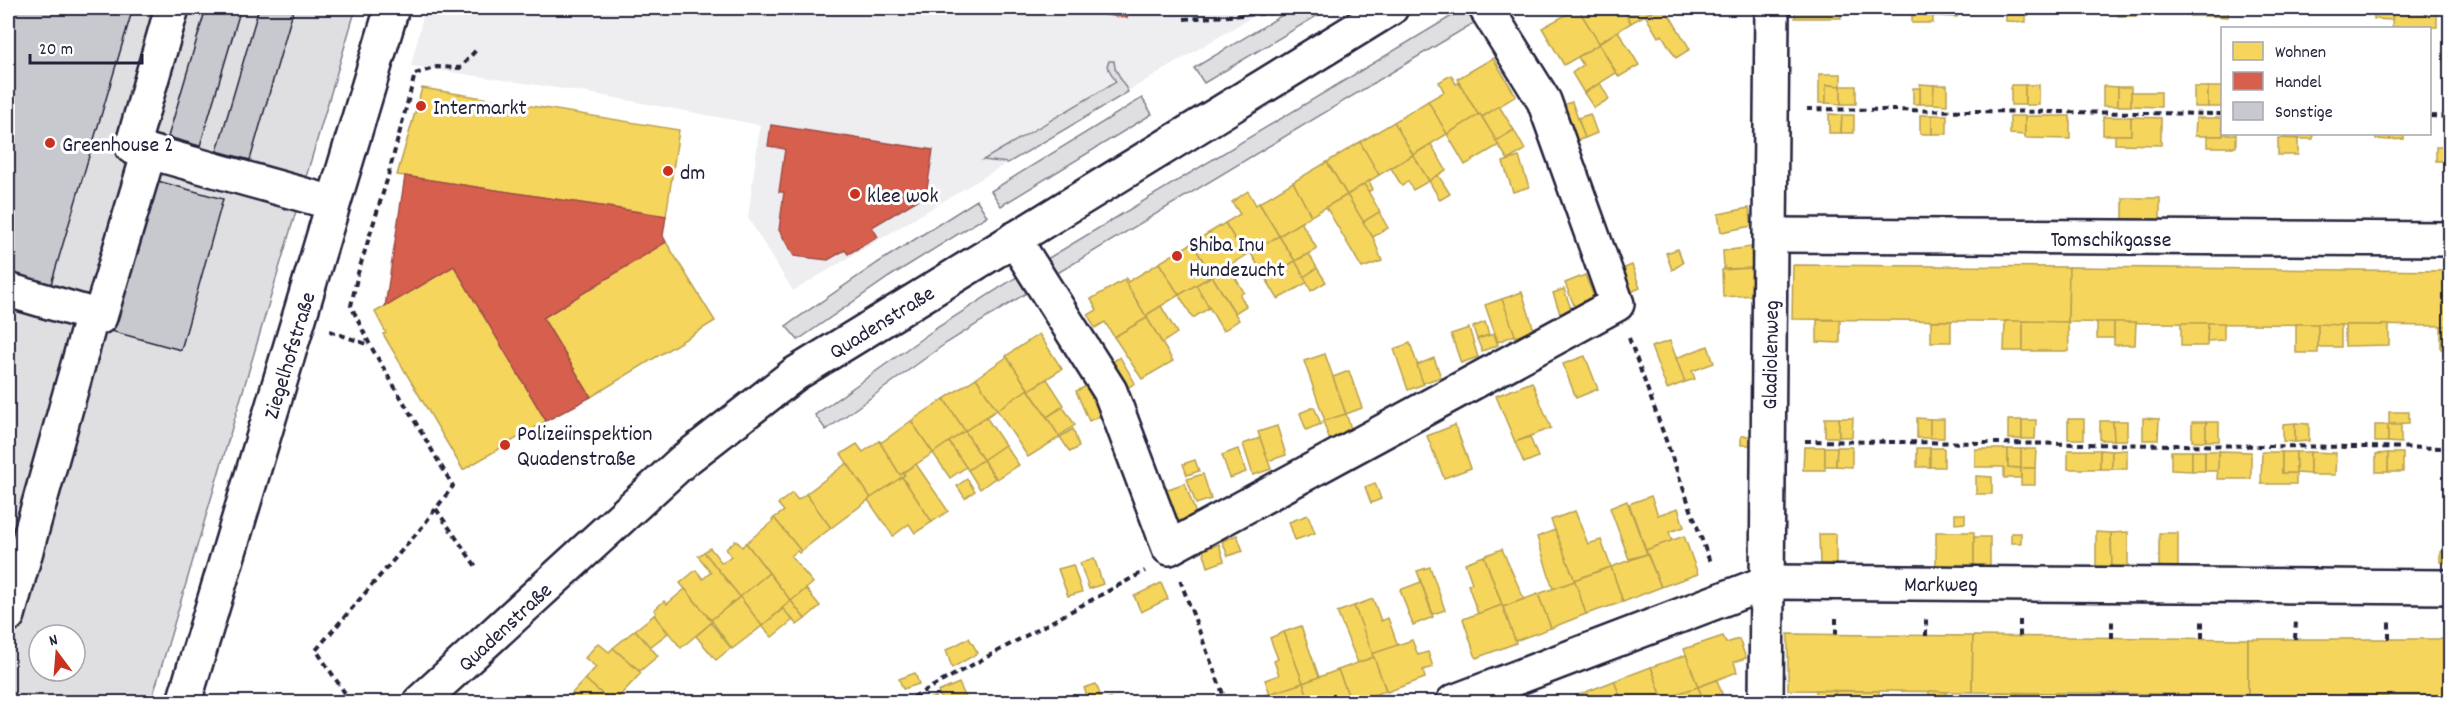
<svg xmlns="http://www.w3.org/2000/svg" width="2458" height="710" font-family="Dekko,sans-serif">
  <rect width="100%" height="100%" fill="#fff"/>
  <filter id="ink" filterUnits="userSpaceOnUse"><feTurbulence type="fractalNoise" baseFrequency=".0167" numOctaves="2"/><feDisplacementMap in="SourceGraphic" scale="12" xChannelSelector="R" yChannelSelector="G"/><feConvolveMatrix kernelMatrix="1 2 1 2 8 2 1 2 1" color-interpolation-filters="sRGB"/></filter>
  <g filter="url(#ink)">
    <path fill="#eeeef1" d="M425,8h842l-474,283 -45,-73 12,-93 -177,-33 -172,-26z"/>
    <g fill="#dfdfe2" stroke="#80808e" stroke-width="1.5" fill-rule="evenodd">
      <path d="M8,8h348l-205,694h-143zM39,635h36v36h-36z"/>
      <path d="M1294,8h36l-126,75 -10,-15z"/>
      <path d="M1465,8h18l4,7 -436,262 -9,-15z"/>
      <path d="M1109,61h5l1,7 13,24 -120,71 -25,-3 133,-78 -9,-16z"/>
      <path d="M1142,98l10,16 -151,92 -10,-15z"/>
      <path d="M977,200l10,16 -98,61 -91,63 -12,-14 93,-64z"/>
      <path d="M1026,271l10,16 -91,57 -119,86 -11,-15 120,-86z"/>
    </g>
    <g fill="#f6d55c" stroke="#b69f52" stroke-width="1.5">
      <path d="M1578,8l22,36 -36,21 -22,-37z"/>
      <path d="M1582,8h40l9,15 -32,20 -20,-33z"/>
      <path d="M1622,8h36l-27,15z"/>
      <path d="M1658,8h7l25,41 -14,9 -14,-23 -4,2 -13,-22z"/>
      <rect x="1795" y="8" width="46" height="10"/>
      <rect x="1912" y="8" width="21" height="15"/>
      <path d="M1933,8h24v9l-24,-1z"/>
      <path d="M2006,8h20v14l-20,-1z"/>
      <path d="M2026,8h19v3l-19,1z"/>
      <path d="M2118,8h40v4h-21v4h-19z"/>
      <rect x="2190" y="8" width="19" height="8"/>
      <path d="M2209,8h19v9l-19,-1z"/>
      <rect x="2283" y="8" width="16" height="3"/>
      <path d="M2299,8h19v4l-19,-1z"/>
      <path d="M2374,8h19l-1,12 -18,-1z"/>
      <path d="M2393,8h44v19h-45z"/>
      <path d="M1618,31l21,34 -20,12 -20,-33z"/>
      <path d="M1599,44l17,29 -32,20 -12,-20 11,-8 -5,-8z"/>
      <path d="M1493,58l23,38 -34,21 -3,-1 -22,-37z"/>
      <path d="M1819,74h22v12l-15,-1v18h-7z"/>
      <path d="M1451,75l5,9 3,-1 20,33 -32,18 -19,-33 16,-9 -5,-10z"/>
      <path d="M1600,83l9,16 -15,9 -10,-15z"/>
      <path d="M1920,84l14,1 -1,19h-13z"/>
      <path d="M1826,85l15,1v18l-15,-1z"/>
      <path d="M1934,85h13v20l-14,-1z"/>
      <rect x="2011" y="85" width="14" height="20"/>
      <rect x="2025" y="85" width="14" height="20"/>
      <rect x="1841" y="86" width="15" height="18"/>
      <path d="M2103,86l15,1v19h-15z"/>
      <rect x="2118" y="87" width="13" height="19"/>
      <rect x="2194" y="87" width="14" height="20"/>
      <rect x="2208" y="87" width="14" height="20"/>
      <path d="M422,88l257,42 -13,86 -269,-41z"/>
      <rect x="1913" y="88" width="7" height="16"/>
      <path d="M2131,92h30v15l-30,-1z"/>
      <path d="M1428,101l19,33 -34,21 -19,-33z"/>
      <path d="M1572,102l13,36 -15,5 -13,-36z"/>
      <path d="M1499,106l15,24 -18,11 -14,-24z"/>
      <path d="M1480,114l19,31 -34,20 -18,-31z"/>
      <path d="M1590,114l7,19 -12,5 -7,-20z"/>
      <path d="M1829,114l13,1 -1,18h-12z"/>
      <path d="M1842,115h12v18h-13z"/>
      <rect x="1920" y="115" width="12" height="19"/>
      <rect x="1932" y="115" width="15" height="19"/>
      <path d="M2010,116h15v19l-15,-1z"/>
      <path d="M2025,116h45v23l-45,-1z"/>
      <rect x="2103" y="117" width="28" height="18"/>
      <path d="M2131,117l30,1v27l-46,-1v-9h16z"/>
      <path d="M2196,118h26l1,18h-28z"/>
      <path d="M1394,122l19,33 -34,20 -19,-33z"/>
      <path d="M1514,130l11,20 -17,10 -12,-19z"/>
      <path d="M2223,134h13v13h-29v-11h16z"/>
      <path d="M2284,134h14v5l-14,-1z"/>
      <rect x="2298" y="134" width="15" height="5"/>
      <path d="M2376,134h14v6l-14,-1z"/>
      <path d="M2390,134h14v5l-14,1z"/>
      <path d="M2278,138l20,1v16h-20z"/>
      <path d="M1360,142l19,33 -32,20 -20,-33z"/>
      <path d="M1431,144l15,26 -17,11 -16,-26z"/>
      <rect x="2436" y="147" width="14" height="14"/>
      <path d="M1413,155l16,26 -16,9 -5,-9 -6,5 -11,-18z"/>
      <path d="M1519,157l10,30 -16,5 -10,-30z"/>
      <path d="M1327,162l20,33 -36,21 -18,-34z"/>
      <path d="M1438,175l12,19 -10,6 -11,-19z"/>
      <path d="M1369,181l4,8 -5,3 -4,-8z"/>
      <path d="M1293,182l18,34 -32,20 -20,-33z"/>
      <path d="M1364,184l16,28 -17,10 -16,-27z"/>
      <path d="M1248,191l8,14 3,-2 20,33 -34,20 -20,-33 15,-9 -8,-12z"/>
      <path d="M1347,195l26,42 9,24 -20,7 -36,-61z"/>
      <rect x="2123" y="198" width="37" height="30"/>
      <path d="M1749,208l3,18 -31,6 -3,-18z"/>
      <path d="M1379,212l9,16 -15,9 -10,-15z"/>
      <path d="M1301,222l16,27 -22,12 -16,-25z"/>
      <path d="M1225,223l20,33 -33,20 -20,-33z"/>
      <path d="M1279,236l16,25 -29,18 -16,-27z"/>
      <path d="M666,242l49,79 -124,76 -48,-79z"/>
      <path d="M1192,243l20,33 -33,19 -20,-32z"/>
      <path d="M1751,247l1,21 -28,1 -1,-18z"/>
      <path d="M1678,249l5,14 -11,7 -6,-17z"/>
      <path d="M1309,254l8,14 -13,9 -9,-16z"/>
      <path d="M1295,261l13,21 -30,17 -12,-20z"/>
      <path d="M1159,263l20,32 -31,19 -1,4 -23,-38 2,-2 2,4z"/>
      <path d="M1632,265l8,23 -9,4 -10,-5 -6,-15z"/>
      <path d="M1793,265l276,2 -1,55 -276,-3z"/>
      <path d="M454,266l92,155 -83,49 -80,-136 3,-1 -11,-21z"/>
      <path d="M1228,266l16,26 -4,3 6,11 -11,7 -23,-37z"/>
      <path d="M2069,267l381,4v55l-382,-4z"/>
      <path d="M1317,268l9,14 -15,9 -7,-14z"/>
      <path d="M1752,268l2,27 -31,2 -1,-27z"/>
      <path d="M1585,275l10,24 -20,9 -10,-25z"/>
      <path d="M1212,276l27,44 -16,11 -27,-46z"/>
      <path d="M1124,280l23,38 -33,19 -9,-15 -10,6 -7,-13 9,-5 -6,-11z"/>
      <path d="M1196,285l13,23 -16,10 -14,-23z"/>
      <path d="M1564,289l8,23 -10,7 -9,-26z"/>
      <path d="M1522,292l12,38 -19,7 -13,-38z"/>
      <path d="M1502,299l13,36 -17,7 -13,-37z"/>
      <path d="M1161,306l16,27 -15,10 -15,-25 1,-4z"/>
      <path d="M1147,318l26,43 -31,18 -28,-42z"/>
      <path d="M1817,320h23v23l-23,-1z"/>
      <rect x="1931" y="321" width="20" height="21"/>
      <path d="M2005,321h18v30h-19z"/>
      <path d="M2023,321l45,1 1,29h-46z"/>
      <path d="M1485,322l4,13 -12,4 -4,-12z"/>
      <rect x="2097" y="322" width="17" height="16"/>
      <path d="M2114,322h22l-1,23h-21z"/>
      <path d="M2181,323h27l-1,23h-26z"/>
      <path d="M2208,323h16v17l-17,1z"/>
      <rect x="2296" y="324" width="22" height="29"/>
      <path d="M2318,324l23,1v22h-23z"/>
      <path d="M2345,325h44v20l-44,1z"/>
      <rect x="2441" y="326" width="9" height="23"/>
      <path d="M1469,328l9,29 -17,6 -10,-29z"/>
      <path d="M1039,334l23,35 -33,21 -23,-34z"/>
      <path d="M1494,334l4,11 -16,6 -5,-12z"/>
      <path d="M1670,341l15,41 -18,7 -16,-42z"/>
      <path d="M1410,343l14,41 -16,6 -14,-41z"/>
      <path d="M1708,346l6,17 -22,8 3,8 -10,3 -9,-24z"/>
      <path d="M1325,354l21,60 -21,7 -21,-60z"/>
      <path d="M1585,356l13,33 -22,9 -13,-34z"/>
      <path d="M1007,357l21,32 -31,21 -21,-32z"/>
      <path d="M1120,357l15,26 -15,10 -16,-26z"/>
      <path d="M1434,358l7,19 -18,6 -6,-18z"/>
      <path d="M1349,371l13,37 -16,6 -13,-37z"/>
      <path d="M976,378l21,32 -32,21 -21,-32z"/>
      <path d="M1047,379l17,26 -17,12 -18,-27z"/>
      <path d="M1095,382l14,30 -20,9 -13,-30z"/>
      <path d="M1532,382l19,46 -36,14 -19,-46z"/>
      <path d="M1028,389l32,48 -32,20 -31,-47z"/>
      <path d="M944,399l21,32 -32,22 -22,-32z"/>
      <path d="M1063,407l12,18 -16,11 -12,-19z"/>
      <path d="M1314,407l7,17 -15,6 -6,-17z"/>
      <path d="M2389,412h20v11l-20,1z"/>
      <path d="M1346,414l7,20 -23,7 -7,-20z"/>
      <path d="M986,417l19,28 -22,15 -18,-29z"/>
      <rect x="1825" y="418" width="14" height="19"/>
      <path d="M1839,418h14l-1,19h-13z"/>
      <path d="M1917,418l13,1v19h-13z"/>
      <path d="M2143,418l16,1 -1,21h-15z"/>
      <rect x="1930" y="419" width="14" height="19"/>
      <rect x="2068" y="419" width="16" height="20"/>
      <rect x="2008" y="420" width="14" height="19"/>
      <path d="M2022,420h14l-1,19h-13z"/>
      <path d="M911,421l22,32 -33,22 -21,-34 3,1z"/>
      <path d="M2100,421h13l1,19h-14z"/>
      <path d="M2113,421h14v19h-13z"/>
      <rect x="2192" y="422" width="14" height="19"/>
      <rect x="2206" y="422" width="13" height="19"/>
      <path d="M2295,423v19l-12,-1v-17z"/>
      <path d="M2295,423l14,1v17l-14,1z"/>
      <path d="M1455,425l16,43 -27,10 -17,-42z"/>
      <rect x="2375" y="425" width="13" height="17"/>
      <path d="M2388,425h13v18l-13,-1z"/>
      <path d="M1277,426l9,29 -18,6 -10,-29z"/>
      <path d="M1073,429l6,18 -9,5 -10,-15z"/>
      <path d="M965,431l18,29 -15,10 -19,-28z"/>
      <rect x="1741" y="436" width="11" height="9"/>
      <path d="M1530,437l8,20 -14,6 -9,-21z"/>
      <path d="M1260,438l11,31 -18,6 -10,-31z"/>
      <path d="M879,441l21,34 3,-2 2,2 -34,23 -30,-44 16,-10 6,8z"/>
      <path d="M949,442l17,25 -16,11 -17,-25z"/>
      <path d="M1005,445l14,20 -22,14 -14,-19z"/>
      <path d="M1804,447h21v23h-22z"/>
      <path d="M1825,447h12l-1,19h-11z"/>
      <path d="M1837,447h15v20l-16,-1z"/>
      <rect x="1917" y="448" width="13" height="19"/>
      <rect x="1930" y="448" width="14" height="19"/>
      <path d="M1238,449l8,23 -16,6 -8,-23z"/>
      <path d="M1975,449h33v18l13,1v10h-17v-11h-29z"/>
      <path d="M2008,449h13v19l-13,-1z"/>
      <path d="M2021,449h15l-1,19h-14z"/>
      <rect x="2068" y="450" width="32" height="19"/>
      <path d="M2100,450l12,1v18h-12z"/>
      <path d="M2127,450v19h-15v-18z"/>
      <path d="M2171,451h21v20l-21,-1z"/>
      <rect x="2192" y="451" width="13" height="20"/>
      <rect x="2205" y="451" width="14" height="20"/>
      <path d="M2219,451l32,1v27h-34z"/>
      <path d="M2262,452h20v21h14v11h-35z"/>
      <rect x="2282" y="452" width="14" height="21"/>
      <path d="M2296,452h14v22l-14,-1z"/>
      <path d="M2310,452l26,1 -1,22h-25z"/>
      <rect x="2388" y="453" width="15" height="19"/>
      <path d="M2388,453v19h-12v-18z"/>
      <path d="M983,460l12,18 -15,11 -12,-19z"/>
      <path d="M1195,460l4,11 -12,4 -4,-11z"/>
      <path d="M847,463l24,35 -40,30 -25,-34z"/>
      <path d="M916,464l32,47 -16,11 -30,-45 3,-2 -2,-2z"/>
      <rect x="2021" y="468" width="14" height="17"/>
      <path d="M1203,474l8,25 -15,5 -9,-25z"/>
      <path d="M1976,476l16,1v17h-16z"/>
      <path d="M902,477l30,45 -17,11 -6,-9 -16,12 -25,-36z"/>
      <path d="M967,479l8,12 -10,7 -8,-12z"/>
      <path d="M1185,483l13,37 -12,6 -18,-1 -11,-32z"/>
      <path d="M1375,483l6,16 -10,4 -6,-16z"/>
      <path d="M792,493l6,7 8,-6 25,34 -30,23 -27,-33 10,-7 -6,-7z"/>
      <path d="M1651,496l7,19 20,-7 6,19 -15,5 3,9 -26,9 -17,-46z"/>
      <path d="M1627,501l20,53 -18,5 -19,-51z"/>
      <path d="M1575,511l13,33 13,-4 10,27 -37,13 -23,-60z"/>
      <path d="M1955,514h10v9l-10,1z"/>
      <path d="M1308,515l7,18 -20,7 -6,-18z"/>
      <path d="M774,518l27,33 -2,2 -2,-2 -6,5 22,27 -22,18 -45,-58 27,-22 -1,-1z"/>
      <path d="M1555,530l20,51 -22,8 -16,-52z"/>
      <rect x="1936" y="532" width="38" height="34"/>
      <path d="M2096,532l15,1 1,35h-16z"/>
      <path d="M2128,532v35l-16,1 -1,-35z"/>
      <rect x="2011" y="533" width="10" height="10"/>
      <rect x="2159" y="533" width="19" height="35"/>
      <path d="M1819,534h17v30h-16z"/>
      <path d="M1237,535l6,16 -15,5 -6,-15z"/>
      <path d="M1684,536l14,38 -37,13 -15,-37z"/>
      <path d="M1974,537h16v30l-16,-1z"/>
      <path d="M736,540l6,7 4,-4 23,30 -29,24 -36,-45 6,-4 12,15 9,-7 -5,-7z"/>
      <path d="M1219,544l5,17 -16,6 -5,-17z"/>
      <path d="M1502,549l22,50 -21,8 -19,-51z"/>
      <path d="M704,552l36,45 -29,23 -31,-37 16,-13 7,9 8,-7 -13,-16z"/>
      <rect x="2440" y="552" width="10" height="10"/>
      <path d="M1647,554l14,33 -38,15 -12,-35z"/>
      <path d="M1484,556l18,49 -24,9 -10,-29 4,-2 -7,-20z"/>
      <path d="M1094,558l9,26 -14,5 -9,-26z"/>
      <path d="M1073,565l9,27 -14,4 -10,-27z"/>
      <path d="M1430,567l15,43 -12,4 -16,-43z"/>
      <path d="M1611,567l12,35 -37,12 -12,-34z"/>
      <path d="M769,573l22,28 -29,25 -22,-29z"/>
      <path d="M1575,581l11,33 -35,14 -13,-34z"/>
      <path d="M1421,582l12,35 -20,8 -13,-35z"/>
      <path d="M1161,583l7,16 -27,13 -7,-16z"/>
      <path d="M685,589l27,33 -31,26 -27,-33 2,-2 -2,-3 10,-9 3,3z"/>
      <path d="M806,589l14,17 -15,13 -14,-18z"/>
      <path d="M1538,594l13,34 -36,13 -12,-34z"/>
      <path d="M740,597l22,29 -30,23 -21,-29z"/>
      <path d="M1373,599l8,22 7,-3 10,28 -26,8 -18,-48z"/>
      <path d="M791,601l14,18 -8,6 -15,-17z"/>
      <path d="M1502,605l14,38 -40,15 -13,-39z"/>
      <path d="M1354,606l20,51 -16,6 -21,-51z"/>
      <path d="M783,609l10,11 -21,17 -10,-11z"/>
      <path d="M654,615l14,18 -18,14 -15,-17z"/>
      <path d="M711,623l20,25 -15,12 -20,-24z"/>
      <path d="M1301,626l18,51 -16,6 -19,-51z"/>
      <path d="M635,630l23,26 -18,15 -27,-23z"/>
      <path d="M1284,632l19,51 -33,11 -5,-14 14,-5 -5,-14 4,-2 -8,-21z"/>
      <path d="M1788,634l185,2 -1,56 -184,-2z"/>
      <path d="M1723,636l3,7 13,-4 7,19 -12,4 3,10 -39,15 -14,-38z"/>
      <path d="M1973,636l275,3v56l-276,-3z"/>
      <path d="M969,638l9,15 -26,15 -6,-18z"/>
      <path d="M2248,639h202v57l-202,-1z"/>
      <path d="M1412,640l6,15 10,-3 5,15 -10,3 2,8 -38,14 -15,-38z"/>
      <path d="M598,643l11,9 4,-4 28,25 -27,29h-3l-26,-23 11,-12 -11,-9z"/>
      <path d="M1686,655l12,32 -35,13 -12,-33z"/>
      <path d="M1374,657l12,34 -35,11 -13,-32z"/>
      <path d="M1651,667l12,33 -7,2h-34l-8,-21z"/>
      <path d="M1338,670l13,32h-41l-7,-19z"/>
      <path d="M915,673l4,11 -16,5 -4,-10z"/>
      <path d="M585,679l26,23h-47z"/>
      <path d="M1717,680l8,22h-21l-6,-15z"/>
      <path d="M1614,681l8,21h-47l-2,-5z"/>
      <path d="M959,683l7,15 -11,4h-12l-5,-10z"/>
      <path d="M1303,683l7,19h-44l-3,-6z"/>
      <path d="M1096,684l5,13 -12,4 -5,-13z"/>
      <path d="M1698,687l6,15h-21l-4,-9z"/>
      <path d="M1816,690l19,1v11h-19z"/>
      <rect x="1835" y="691" width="44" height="11"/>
      <path d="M1929,691l17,1v10h-17z"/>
      <path d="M1998,692l20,1v9h-20z"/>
      <rect x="2018" y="693" width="45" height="9"/>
      <rect x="2293" y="695" width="33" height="7"/>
      <rect x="2363" y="696" width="24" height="6"/>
      <path d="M935,697l2,5h-12l-1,-1z"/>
      <path d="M1573,697l2,5h-19z"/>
      <path d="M1111,698l1,4h-14z"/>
    </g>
    <g fill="#d6604d" stroke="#a04d48" stroke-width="1.5">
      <path d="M1057,8h72l-2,10z"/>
      <path d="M771,125l162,25 -7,45 -54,32 6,10 -30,17 -3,-4 -17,10 -34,-4 -15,-26 5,-38h-5l6,-43 -17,-3z"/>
      <path d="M405,176l261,40 -3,20 3,6 -123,76 48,79 -45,24 -92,-155 -69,41z"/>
    </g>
    <g fill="#c8c8cf" stroke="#22223b" stroke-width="1.5">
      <path d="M8,8h125l-84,283 -41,-12z"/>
      <path d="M206,8h35l-41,138 -32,-9z"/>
      <path d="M259,8h35l-44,152 -33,-9z"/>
      <path d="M154,180l69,19 -42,151 -70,-19z"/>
    </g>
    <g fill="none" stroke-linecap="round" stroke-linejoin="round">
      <defs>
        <g id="minor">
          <path d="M172,8l-40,139 201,56"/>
          <path d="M1771,235l679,4"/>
          <path d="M1014,239l96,152 59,157 448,-244 -73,-203 -58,-93"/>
          <path d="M8,290l92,27 49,-165"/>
          <path d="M8,615l84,-300"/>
          <path d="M184,702l208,-694"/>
          <path d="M420,702l263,-241 112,-87 596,-366"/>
          <path d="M1453,702l315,-120 682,5"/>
          <path d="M1766,702l6,-694"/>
        </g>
      </defs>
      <use href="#minor" stroke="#22223b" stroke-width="38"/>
      <g stroke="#22223b" stroke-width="4" stroke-dasharray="6 4.5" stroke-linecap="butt">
        <path d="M1184,19l88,-6"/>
        <path d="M415,74l22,-7 23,1 17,-19"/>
        <path d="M1807,109l415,5"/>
        <path d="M2430,116l20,1"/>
        <path d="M330,331l39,14"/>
        <path d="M1629,338l82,227"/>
        <path d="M1805,441l645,7"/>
        <path d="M436,509l41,59"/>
        <path d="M1180,580l46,122"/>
        <path d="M1836,618v17"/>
        <path d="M2020,620v17"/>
        <path d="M1926,636v-17"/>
        <path d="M2112,638v-19"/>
        <path d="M2202,638v-18"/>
        <path d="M2295,639l1,-18"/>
        <path d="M2389,639v-17"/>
        <path d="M351,702l-35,-52 106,-123 31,-41 -83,-141 -19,-39 7,-33 29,-93 28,-106"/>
        <path d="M904,702l241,-131"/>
      </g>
      <use href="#minor" stroke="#fff" stroke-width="33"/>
    </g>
  </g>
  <g fill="#c8321e" stroke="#fff" stroke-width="2">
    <circle cx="421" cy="106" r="6"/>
    <circle cx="50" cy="143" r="6"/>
    <circle cx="668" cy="171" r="6"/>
    <circle cx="855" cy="194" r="6"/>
    <circle cx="1177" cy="256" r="6"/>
    <circle cx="505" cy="445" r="6"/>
  </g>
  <g text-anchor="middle" stroke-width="6" stroke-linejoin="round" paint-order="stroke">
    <g font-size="22" fill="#22223b" stroke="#fff" text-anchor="start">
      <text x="433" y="114">Intermarkt</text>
      <text x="62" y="151">Greenhouse 2</text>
      <text x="680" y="179">dm</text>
      <text x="867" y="202">klee wok</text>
      <text x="1189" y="251">Shiba Inu<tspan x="1189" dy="25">Hundezucht</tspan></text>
      <text x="517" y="440">Polizeiinspektion<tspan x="517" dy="25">Quadenstraße</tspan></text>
    </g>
    <g font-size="22" fill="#22223b" stroke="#fff">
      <text x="2111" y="246">Tomschikgasse</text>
      <text transform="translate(881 321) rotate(-32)" y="8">Quadenstraße</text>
      <text transform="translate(288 355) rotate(-73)" y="8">Ziegelhofstraße</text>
      <text transform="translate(1769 355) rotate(-89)" y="8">Gladiolenweg</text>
      <text x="1941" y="591">Markweg</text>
      <text transform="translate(504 626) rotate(-43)" y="8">Quadenstraße</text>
    </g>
  </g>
  <rect width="2458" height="710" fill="none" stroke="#fff" stroke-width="30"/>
  <rect x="15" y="15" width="2428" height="680" fill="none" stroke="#22223b" stroke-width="2" filter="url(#ink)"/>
  <rect x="2221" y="27" width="210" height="108" fill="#ffffff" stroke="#a7a7b1" stroke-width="1.5"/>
  <rect x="2233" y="42" width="30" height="18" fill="#f6d55c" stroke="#a7a7b1" stroke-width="1.5"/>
  <text x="2275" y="57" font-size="18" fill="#22223b">Wohnen</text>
  <rect x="2233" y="72" width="30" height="18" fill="#d6604d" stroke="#a7a7b1" stroke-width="1.5"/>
  <text x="2275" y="87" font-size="18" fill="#22223b">Handel</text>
  <rect x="2233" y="102" width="30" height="18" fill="#c8c8cf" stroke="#a7a7b1" stroke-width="1.5"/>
  <text x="2275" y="117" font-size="18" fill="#22223b">Sonstige</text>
  <g transform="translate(57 653) rotate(344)"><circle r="28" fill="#ffffff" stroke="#a7a7b1" stroke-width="1.5"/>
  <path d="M0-4.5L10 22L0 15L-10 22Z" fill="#c8321e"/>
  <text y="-9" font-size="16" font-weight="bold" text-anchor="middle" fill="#22223b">N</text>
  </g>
  <path d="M30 54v9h112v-9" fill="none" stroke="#22223b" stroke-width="3"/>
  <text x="39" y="54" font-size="18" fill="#22223b" stroke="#ffffff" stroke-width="4.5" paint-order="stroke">20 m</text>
</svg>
